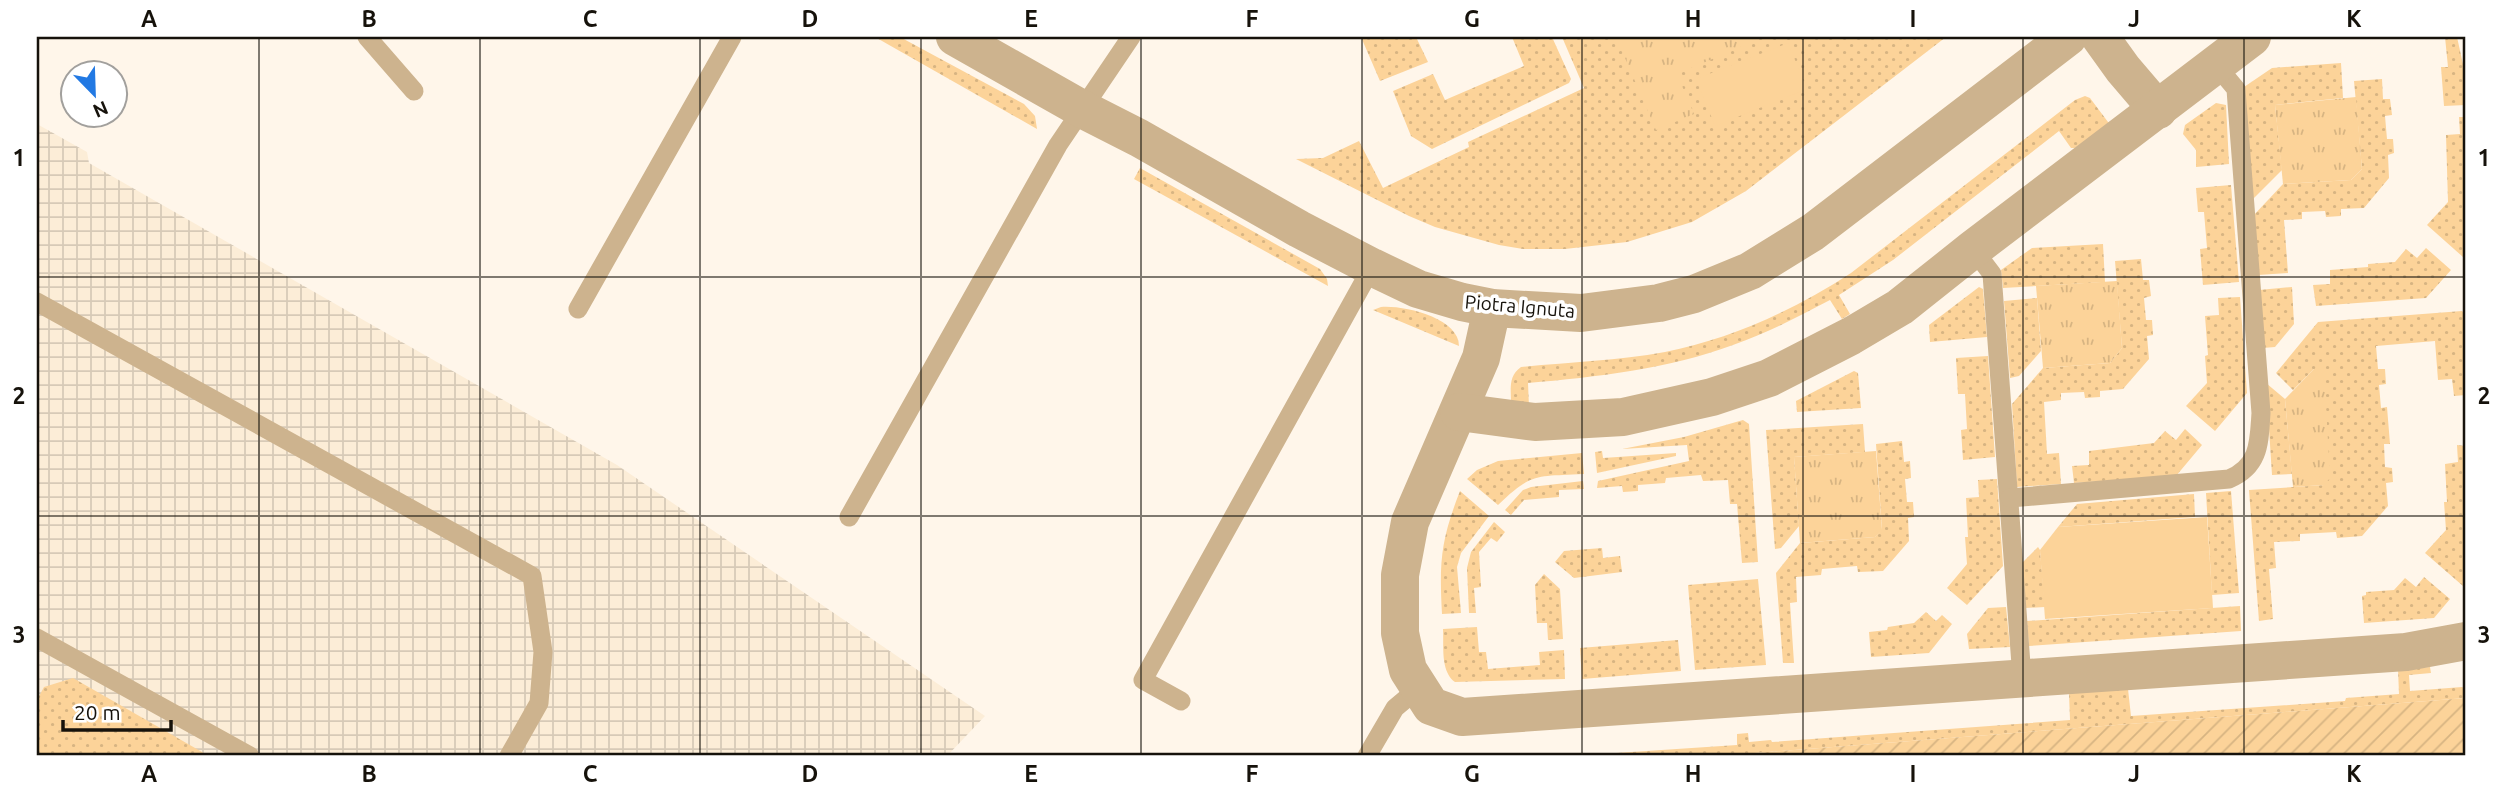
<svg xmlns="http://www.w3.org/2000/svg" width="2503" height="793" font-family="Ubuntu,sans-serif">
  <defs>
    <pattern id="industrial-grid" width="8" height="8" patternUnits="userSpaceOnUse" patternTransform="scale(1.75)"><rect width="8" height="8" fill="#fcedd7"/><path d="M0 4h8M4 0v8" fill="none" stroke="#d7cab7"/></pattern>
    <pattern id="grass-dots" width="8" height="8" patternUnits="userSpaceOnUse" patternTransform="scale(1.75)"><rect width="8" height="8" fill="#fcd399"/><path d="M2 2h.1M6 6h.1" fill="none" stroke="#d7b482" stroke-width="1.8" stroke-linecap="round"/></pattern>
    <pattern id="park-tufts" width="24" height="20" patternUnits="userSpaceOnUse" patternTransform="scale(1.75)"><rect width="24" height="20" fill="#fcd399"/><path d="M3 7l-1-3M5 7V3M7 7l1-3M15 17l-1-3M17 17v-4M19 17l1-3" fill="none" stroke="#d7b482"/></pattern>
    <pattern id="garden-furrows" width="10" height="10" patternUnits="userSpaceOnUse" patternTransform="scale(1.75)"><rect width="10" height="10" fill="#fcd399"/><path d="M-1 1l2-2M0 10L10 0M9 11l2-2" fill="none" stroke="#d7b482"/></pattern>
  </defs>
  <rect width="100%" height="100%" fill="#fff6ea"/>
  <path fill="url(#industrial-grid)" d="M37,124l50,28 2,11 528,302 368,251 -38,40h-910z"/>
  <g fill="url(#grass-dots)">
    <path d="M875,37h25l124,67 11,12 2,13z"/>
    <path d="M1361,37h55l12,25 -48,19z"/>
    <path d="M1512,37h40l19,42 -2,4 -137,66 -21,-13 -18,-45 40,-17 12,26 79,-34z"/>
    <path d="M1562,37h384l-200,154 -54,31 -65,20 -62,7h-42l-24,-4 -64,-18 -26,-11 -113,-57 27,-1 36,-17 24,47 86,-41 -1,-5 116,-54z"/>
    <path d="M2445,37h12l9,41v27l-22,1 -3,-39h7z"/>
    <path d="M2341,63l2,35 -68,7 7,65 -30,30 -8,-113 28,-19z"/>
    <path d="M2382,79l1,20h7l2,16 -7,1 2,23h6l1,14 -6,2 1,23 -25,30 -23,1v7l-15,1 -1,-6 -23,1v7l-18,1 4,53 -30,2 -5,-59 30,-32 68,-4 11,-11 -8,-88z"/>
    <path d="M2085,96l5,2 21,28 -36,22h-4l-12,-17 -166,129 -54,35 11,19 -8,5 -12,-19c-32,17 -63,33 -97,45 -65,24 -136,32 -205,38l1,24 -18,-3c0,-15 -3,-28 10,-37 48,-5 96,-6 144,-15 66,-13 129,-42 186,-79l224,-173z"/>
    <path d="M2216,103l10,2 3,59 -33,3v-17l-13,-16 2,-9z"/>
    <path d="M2459,117h7v135l-3,5 -36,-32 21,-23 -2,-67 14,-1z"/>
    <path d="M1140,168l180,101 7,10 1,7 -194,-107z"/>
    <path d="M2231,185l8,97 -36,3 -3,-36 7,-1 -3,-36h-6l-2,-24z"/>
    <path d="M2103,244l2,38 -102,6 -2,-18 31,-22z"/>
    <path d="M2426,248l25,22 -25,28 -110,8 -3,-21 17,-1v-14l38,-3v-3l27,-2 11,-13 11,9z"/>
    <path d="M2141,259l2,21h6l2,16 -7,2 2,22h6l1,15 -6,1 2,23 -26,30 -23,2v6l-15,1 -1,-6 -23,1v7l-17,2 3,52 12,-1 2,31 -44,3 -5,-83 31,-36 67,-5 12,-15 -7,-87z"/>
    <path d="M1979,287l4,2 4,48 -57,5 -1,-17z"/>
    <path d="M2292,287l2,37 -19,23 -12,1 -4,-58z"/>
    <path d="M2240,297l7,96 -32,38 -29,-25 21,-23 -2,-27 3,-1 -3,-39 14,-1 -1,-17z"/>
    <path d="M2037,298l4,53 -22,25 -9,2 -6,-77z"/>
    <path d="M1381,307c23,-2 78,11 78,39l-86,-36z"/>
    <path d="M2462,311l4,4v80l-12,1 -2,-17 -14,1 -3,-39 -59,5 2,23h7l1,15 -7,1 2,23 6,-1 3,37h-6l1,23 7,1 1,14 -7,1 2,23 -26,30 -25,2 -1,-6 -36,2v7l-26,1 2,26 -7,1 4,50 -14,2 -10,-131 75,-5 -10,-116 -21,21 -17,-17 42,-51z"/>
    <path d="M1988,356l7,101 -32,3 -2,-30 6,-1 -2,-35h-7l-2,-36z"/>
    <path d="M1854,371l4,2 3,35 -64,4 -1,-11z"/>
    <path d="M2266,383l19,16 7,75 -20,1z"/>
    <path d="M1743,420l6,4 9,138 -16,1 -5,-59h-7l-2,-24 -25,1 -2,-6 -35,3 -1,5 -27,2v6l-15,1 -1,-6 -25,2 1,-7 91,-20 -2,-16 -65,4 62,-12z"/>
    <path d="M1863,424l2,28 -71,5 5,69 -18,22 -6,1 -9,-119z"/>
    <path d="M2185,429l17,16 -26,31 -102,7 -2,-17 17,-1v-14l65,-8 11,-12 11,9z"/>
    <path d="M1902,441l2,21 6,-1 1,17 -6,1 2,23h6l1,15 -6,1 1,23 -26,30 -25,1 -1,-6 -35,3 -1,6 -25,2 1,25 -7,1 4,60h-11l-7,-90 24,-30 75,-6 7,-8 -6,-85z"/>
    <path d="M2457,445l9,1v137l-3,3 -38,-33 21,-23 -2,-28h3l-2,-38 13,-2z"/>
    <path d="M1602,451l1,7 73,-5v3l-79,17 -2,-21z"/>
    <path d="M1582,453l2,21c-47,3 -51,-3 -86,31l-31,-26 10,-9 21,-9z"/>
    <path d="M1997,479l6,87 -36,39 -20,-17 20,-24 -2,-27h3l-2,-39 13,-1 -1,-17z"/>
    <path d="M1583,481l1,8 -25,1v7l-35,3 -13,15 -6,-5 18,-20 8,-3z"/>
    <path d="M1460,491l29,25 -28,37 -4,14 4,46 -19,1c-3,-53 -1,-74 18,-123z"/>
    <path d="M2231,491l8,102 -27,2 -6,-102z"/>
    <path d="M2194,494l1,23 -137,10 19,-23z"/>
    <path d="M1494,522l11,10 -8,10 -6,-4 -12,14 2,35 -7,1 2,25h-7l-2,-45 4,-16z"/>
    <path d="M2038,547l2,3 5,57 -20,1 -3,-45z"/>
    <path d="M1602,548l1,10 17,-2 2,16 -48,6 -19,-16 9,-11z"/>
    <path d="M1544,574l16,15 3,50 -15,1 -1,-17h-10l-2,-38z"/>
    <path d="M2424,577l26,22 -16,19 -70,5 -2,-27 4,-1v-3l28,-2 11,-12 11,9z"/>
    <path d="M1758,579l8,86 -71,5 -7,-85z"/>
    <path d="M2240,606l1,25 -212,15 -2,-25z"/>
    <path d="M2006,607l4,40 -41,2 -2,-15 21,-26z"/>
    <path d="M1926,612l10,9 6,-6 10,9 -23,29 -58,4 -2,-25 18,-2 1,-3 26,-4z"/>
    <path d="M1477,627l2,25h7l2,17 52,-4 -1,-13 25,-2 1,29 -110,3c-15,-11 -11,-36 -12,-53z"/>
    <path d="M1678,640l3,31 -99,8 -2,-31z"/>
    <path d="M2430,667l1,6 -22,2 1,16 52,-4 4,2v9l-750,58h-145l166,-11v-11l11,-1 1,9 22,-2 1,2 298,-22 -1,-27 59,-4 3,27 214,-15 1,-3 53,-4 -1,-25z"/>
    <path d="M73,678l136,78h-172v-56l7,-13z"/>
  </g>
  <g fill="url(#park-tufts)">
    <path d="M1616,37h148l-87,37 17,40 -38,16z"/>
    <path d="M2356,97l6,72 -11,11 -68,4 -8,-79z"/>
    <path d="M2117,281l5,67 -12,15 -67,5 -7,-82z"/>
    <path d="M2314,369h10l6,109 -6,7 -31,2 -8,-88z"/>
    <path d="M1876,451l6,79 -7,7 -75,6 -6,-86z"/>
  </g>
  <path fill="url(#garden-furrows)" d="M2466,698v58h-750z"/>
  <g fill="#fcd399">
    <path d="M1788,43l19,46 -92,37 -19,-47z"/>
    <path d="M2207,517l6,91 -168,11 -5,-69 18,-23z"/>
  </g>
  <g fill="none" stroke-linecap="round" stroke-linejoin="round">
    <g stroke="#cdb38e" stroke-width="19">
      <path d="M367,37l47,54"/>
      <path d="M1973,249l19,25 30,404"/>
      <path d="M37,302l495,274 11,76 -4,51 -30,53"/>
      <path d="M578,309l154,-272"/>
      <path d="M2010,498l219,-19c31,-13 30,-37 32,-66l-24,-310 -1,-14 -20,-24"/>
      <path d="M849,517l209,-372 73,-108"/>
      <path d="M37,638l213,118"/>
      <path d="M1181,701l-38,-21 229,-413"/>
      <path d="M1367,756l28,-48 25,-21"/>
    </g>
    <g stroke="#cdb38e" stroke-width="38">
      <path d="M955,37l127,72 57,29 160,91 73,38 46,22 44,13 30,6 89,5 78,-10 35,-9 56,-23 63,-39 255,-195"/>
      <path d="M2100,37l23,32 35,41"/>
      <path d="M1492,308l-11,50 -71,164 -10,53v58l8,37 23,36 31,11 944,-65 60,-11"/>
      <path d="M1459,412l76,10 88,-5 89,-20 57,-19 82,-42 49,-29 73,-58 279,-212"/>
    </g>
  </g>
  <path fill="none" stroke="#16120b" stroke-width="2" stroke-opacity="0.55" d="M259,37v719M480,37v719M700,37v719M921,37v719M1141,37v719M1362,37v719M1582,37v719M1803,37v719M2023,37v719M2244,37v719M37,277h2429M37,516h2429"/>
  <g text-anchor="middle" stroke-width="7" stroke-linejoin="round" paint-order="stroke">
    <g font-size="19" fill="#16120b" stroke="#fff">
      <text transform="translate(1520 306) rotate(5)" y="7">Piotra Ignuta</text>
    </g>
  </g>
  <rect width="2503" height="793" fill="none" stroke="#ffffff" stroke-width="77"/>
  <g transform="translate(94 94) rotate(157)"><circle r="33" fill="#ffffff" stroke="#a2a09d" stroke-width="2"/>
  <path d="M0-5L12 26L0 18L-12 26Z" fill="#2279e3"/>
  <text y="-10" font-size="19" font-weight="bold" text-anchor="middle" fill="#16120b">N</text>
  </g>
  <path d="M63 720v10h108v-10" fill="none" stroke="#16120b" stroke-width="3.5"/>
  <text x="74" y="720" font-size="21" fill="#16120b" stroke="#ffffff" stroke-width="5" paint-order="stroke">20 m</text>
  <rect x="38" y="38" width="2426" height="716" fill="none" stroke="#16120b" stroke-width="2.5"/>
  <g font-size="23" text-anchor="middle" font-weight="bold" fill="#16120b">
    <text x="149" y="27">A</text>
    <text x="369" y="27">B</text>
    <text x="590" y="27">C</text>
    <text x="810" y="27">D</text>
    <text x="1031" y="27">E</text>
    <text x="1252" y="27">F</text>
    <text x="1472" y="27">G</text>
    <text x="1693" y="27">H</text>
    <text x="1913" y="27">I</text>
    <text x="2134" y="27">J</text>
    <text x="2354" y="27">K</text>
    <text x="19" y="166">1</text>
    <text x="2484" y="166">1</text>
    <text x="19" y="404">2</text>
    <text x="2484" y="404">2</text>
    <text x="19" y="643">3</text>
    <text x="2484" y="643">3</text>
    <text x="149" y="782">A</text>
    <text x="369" y="782">B</text>
    <text x="590" y="782">C</text>
    <text x="810" y="782">D</text>
    <text x="1031" y="782">E</text>
    <text x="1252" y="782">F</text>
    <text x="1472" y="782">G</text>
    <text x="1693" y="782">H</text>
    <text x="1913" y="782">I</text>
    <text x="2134" y="782">J</text>
    <text x="2354" y="782">K</text>
  </g>
</svg>
